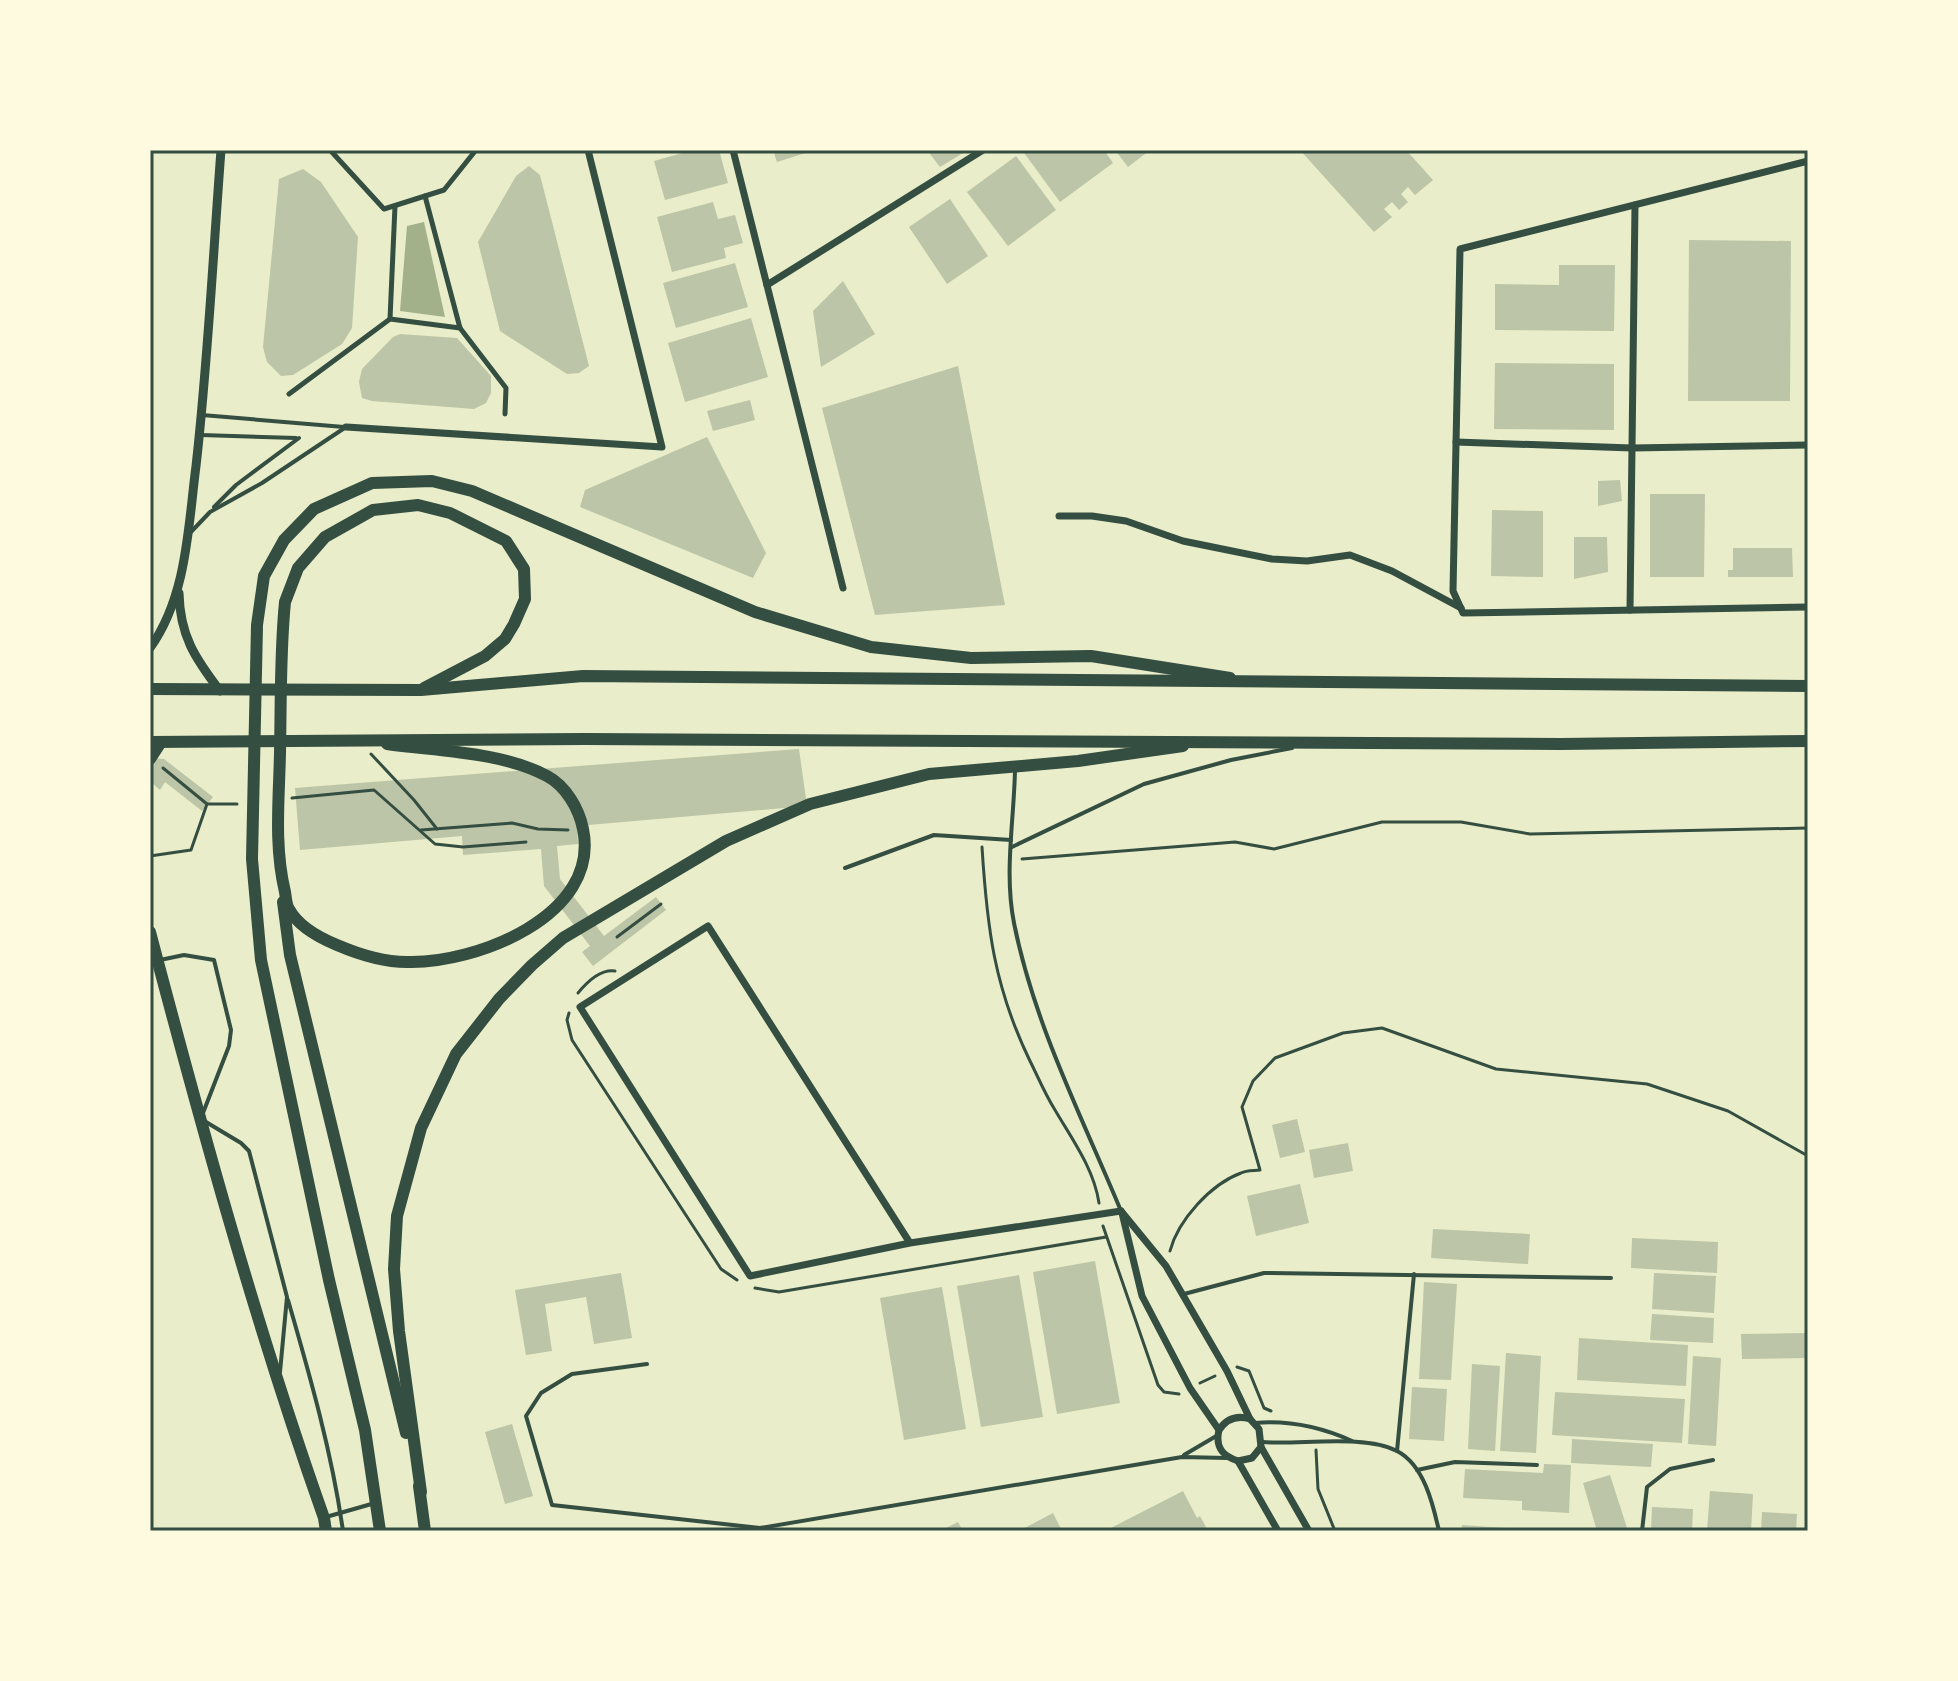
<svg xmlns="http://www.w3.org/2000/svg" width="1958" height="1681" font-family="Overpass,sans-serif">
  <rect width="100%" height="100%" fill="#e9edc9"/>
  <path fill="#a3b18a" d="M424,222l21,95 -45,-6 7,-85z"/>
  <g fill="#bcc5a7">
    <path d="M693,150h26l9,33 -63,17 -11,-39z"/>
    <path d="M773,150h39v1l-35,11z"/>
    <path d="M927,150h41l-28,17z"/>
    <path d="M1022,150h82l9,13 -53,39z"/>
    <path d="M1115,150h35l-22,17z"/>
    <path d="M1300,150h106l27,30 -18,15 -7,-8 -7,7 7,8 -9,8 -7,-8 -8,7 8,8 -18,15z"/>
    <path d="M1016,156l40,54 -48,36 -41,-54z"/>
    <path d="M529,166l11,9 49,191 -10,7 -12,1 -67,-43 -22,-89 38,-66z"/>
    <path d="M303,169l18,13 37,55 -6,91 -10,16 -49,31 -12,1 -14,-14 -4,-15 16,-168z"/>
    <path d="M950,199l38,57 -41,28 -38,-57z"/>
    <path d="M713,202l5,17 17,-4 8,28 -19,5 2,10 -54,14 -15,-55z"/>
    <path d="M1689,240l102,1 -1,160h-102z"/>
    <path d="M735,263l13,44 -72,21 -13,-45z"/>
    <path d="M1559,265h56l-1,66 -119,-1v-46l64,1z"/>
    <path d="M843,281l32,53 -54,33 -8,-56z"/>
    <path d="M751,318l17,59 -83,25 -17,-59z"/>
    <path d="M400,334l57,4 34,38v17l-5,10 -12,6 -102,-8 -10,-3 -3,-16 3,-13 31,-32z"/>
    <path d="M1495,363l119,1v66l-120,-1z"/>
    <path d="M958,366l47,239 -130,10 -53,-207z"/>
    <path d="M750,400l5,20 -42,11 -6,-20z"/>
    <path d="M707,437l59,116 -13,25 -173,-71 5,-17z"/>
    <path d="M1620,480l2,21 -24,5v-25z"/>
    <path d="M1650,494h55l-1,83h-54z"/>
    <path d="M1492,510l51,1v66l-52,-1z"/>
    <path d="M1574,537h33l1,35 -34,7z"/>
    <path d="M1733,548h59l1,29h-65v-7h5z"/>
    <path d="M799,749l8,57 -230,20 1,18 -21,2 3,33 44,57 52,-39 10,13 -73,56 -11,-14 8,-6 -46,-60 -3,-37 -78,6 -1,-19 -162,14 -5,-62z"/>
    <path d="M150,758l14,1 49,38 -11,14 -37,-29 -5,8 -10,-9z"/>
    <path d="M1297,1119l8,33 -25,6 -8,-33z"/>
    <path d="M1348,1143l5,28 -39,7 -5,-28z"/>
    <path d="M1300,1184l9,39 -53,13 -9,-40z"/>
    <path d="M1433,1229l97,5 -2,30 -97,-6z"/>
    <path d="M1632,1238l86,4 -1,31 -86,-5z"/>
    <path d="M1095,1261l25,142 -63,11 -24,-142z"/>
    <path d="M621,1273l11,65 -38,6 -8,-47 -41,7 7,47 -26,4 -11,-65z"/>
    <path d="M1654,1273l62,3 -2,37 -62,-4z"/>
    <path d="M1019,1275l24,142 -62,10 -24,-141z"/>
    <path d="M1424,1282l33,2 -6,96 -32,-1z"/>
    <path d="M942,1287l24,142 -62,11 -24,-142z"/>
    <path d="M1652,1314l62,4 -1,25 -63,-3z"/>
    <path d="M1808,1333v25l-66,1 -1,-25z"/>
    <path d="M1579,1338l109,7 -2,41 -109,-6z"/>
    <path d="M1506,1353l35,3 -5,97 -36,-2z"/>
    <path d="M1693,1356l28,2 -5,88 -28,-2z"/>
    <path d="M1472,1364l28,2 -5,85 -27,-2z"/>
    <path d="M1412,1387l35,2 -3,52 -35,-2z"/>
    <path d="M1555,1392l130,7 -3,44 -130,-8z"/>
    <path d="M512,1424l21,72 -28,8 -20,-72z"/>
    <path d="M1572,1439l81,5 -2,23 -80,-4z"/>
    <path d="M1544,1464l27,1 -2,48 -47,-3v-9l-59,-3 2,-29 78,4z"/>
    <path d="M1610,1475l18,56h-31l-14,-48z"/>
    <path d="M1183,1491l14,27 3,-2 8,15h-103z"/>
    <path d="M1710,1491l43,3 -2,37h-44z"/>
    <path d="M1652,1507l41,2 -1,22h-41z"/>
    <path d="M1762,1512l35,2 -1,17h-35z"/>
    <path d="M1053,1513l9,18h-43z"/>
    <path d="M958,1522l5,9h-23z"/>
    <path d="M1462,1525l57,4v2h-58z"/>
  </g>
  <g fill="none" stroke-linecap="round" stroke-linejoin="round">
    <g stroke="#344e41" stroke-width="3">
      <path d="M371,754l43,46 23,29"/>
      <path d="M163,768l44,36"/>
      <path d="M292,798l82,-8 61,54 28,3 63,-5"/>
      <path d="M421,830l91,-7 26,6 30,1"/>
      <path d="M982,847c5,80 12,140 48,214 8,16 15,33 25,49 17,29 39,59 44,93"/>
      <path d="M150,856l41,-6 16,-46h30"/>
      <path d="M1022,859l213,-17 39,7 108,-27h79l69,12 278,-6"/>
      <path d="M617,937l44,-33"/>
      <path d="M578,993c9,-11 23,-24 37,-22"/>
      <path d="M569,1013l-2,7 5,20 149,229 16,11"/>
      <path d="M1103,1226l55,159 6,7 15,2"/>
      <path d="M1170,1251c8,-31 41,-67 71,-78 6,-3 14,-2 19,-3l-18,-63 11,-26 22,-23 68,-25 39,-5 114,41 151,15 81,27 80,45"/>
      <path d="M755,1288l24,4 327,-55"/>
      <path d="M1237,1367l12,4 15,37 7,3"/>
      <path d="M1200,1383l15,-7"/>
      <path d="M1316,1450l2,39 17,42"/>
    </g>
    <g stroke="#344e41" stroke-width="4">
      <path d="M202,415l142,12"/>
      <path d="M201,435l95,3"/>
      <path d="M214,507l22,-22 63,-47"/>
      <path d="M190,533l20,-21 52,-29 84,-56"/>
      <path d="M1015,770c-1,51 -11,103 -1,153 20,101 68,194 107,288"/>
      <path d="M1012,847l132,-63 87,-24 61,-12"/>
      <path d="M845,868l89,-33 77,5"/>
      <path d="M160,960l24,-5 30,5 17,70 -2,16 -26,67"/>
      <path d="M206,1122l35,21 8,8 38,146 -7,75"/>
      <path d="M1184,1294l80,-21 347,5"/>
      <path d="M288,1300c22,76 44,153 55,231"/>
      <path d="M647,1364l-75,10 -31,19 -15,23 26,89 208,23 422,-71 45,1"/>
      <path d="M1255,1423c34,-3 66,4 97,18"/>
      <path d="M1262,1442c37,3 103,-8 135,9 27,14 36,53 42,80"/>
      <path d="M1397,1451l17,-177"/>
      <path d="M1184,1455l34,-20"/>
      <path d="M1417,1470l38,-8 82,3"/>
      <path d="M326,1517l49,-14"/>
      <path d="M1642,1531l5,-44 23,-18 43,-9"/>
    </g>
    <g stroke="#344e41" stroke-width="5">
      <path d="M330,150l54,59 60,-19 32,-40"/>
      <path d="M425,196l35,132 46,60 -1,26"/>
      <path d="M390,319l70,9"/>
      <path d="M289,394l101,-75 5,-113"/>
    </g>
    <g stroke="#344e41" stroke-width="7">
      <path d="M733,150l110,438"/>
      <path d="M1808,161l-348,88 -7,342 10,22 345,-6"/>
      <path d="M767,285l216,-135"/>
      <path d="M346,427l316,20 -74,-297"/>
      <path d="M1456,442l176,6 176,-3"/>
      <path d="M1059,516h33l34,5 57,20 89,18 35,2 43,-6 42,16 69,37"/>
      <path d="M1630,610l5,-405"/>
      <path d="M1121,1211l45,55 61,105 23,48 9,10 2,18 48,84"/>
      <path d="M1122,1213l20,83 48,92 29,42c-4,17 3,26 19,31l40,70"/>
      <path d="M910,1243l-202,-317 -128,81 170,269 160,-33 211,-32"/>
      <path d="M1219,1430c8,-12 18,-15 31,-11"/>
      <path d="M1238,1461l14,-3 9,-11"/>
    </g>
    <g stroke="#344e41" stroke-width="9">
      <path d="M179,593c1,43 16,65 41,98"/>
      <path d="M150,648c37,-52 38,-120 46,-182 12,-105 17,-211 25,-316"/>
    </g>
    <g stroke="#344e41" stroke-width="12">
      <path d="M387,744c50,7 116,8 160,32 19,10 32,33 36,53 18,87 -108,135 -176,133 -24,0 -49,-8 -70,-17 -17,-7 -39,-19 -48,-36 -3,-4 -3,-12 -4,-17 -11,-46 -6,-92 -5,-139 1,-50 0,-101 5,-151l13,-34 27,-31 48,-27 45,-5 32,8 56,28 18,28 1,30 -11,25 -9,15 -20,17 -61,32"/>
      <path d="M150,759l11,-17"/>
      <path d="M283,902l7,53 116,478"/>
      <path d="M150,932c52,197 106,394 174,586l2,13"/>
      <path d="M419,1486l6,45"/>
      <path d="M421,1492l-22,-161 -5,-62 3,-53 24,-88 35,-74 43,-55 33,-34 31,-27 163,-97 84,-37 119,-30 149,-13 105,-15"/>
      <path d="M380,1531l-15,-101 -36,-150 -68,-320 -9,-101 5,-234 7,-49 20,-36 30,-31 58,-26 60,-2 40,10 283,121 116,35 100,11 120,-2 139,22"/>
    </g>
    <g stroke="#344e41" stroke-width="12">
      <path d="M150,689l271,1 162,-14 1225,10"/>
      <path d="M150,742l435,-3 976,5 247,-3"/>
    </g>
  </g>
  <rect width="1958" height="1681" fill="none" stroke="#fefae0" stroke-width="304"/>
  <rect x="152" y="152" width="1654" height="1377" fill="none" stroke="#344e41" stroke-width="3"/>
</svg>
